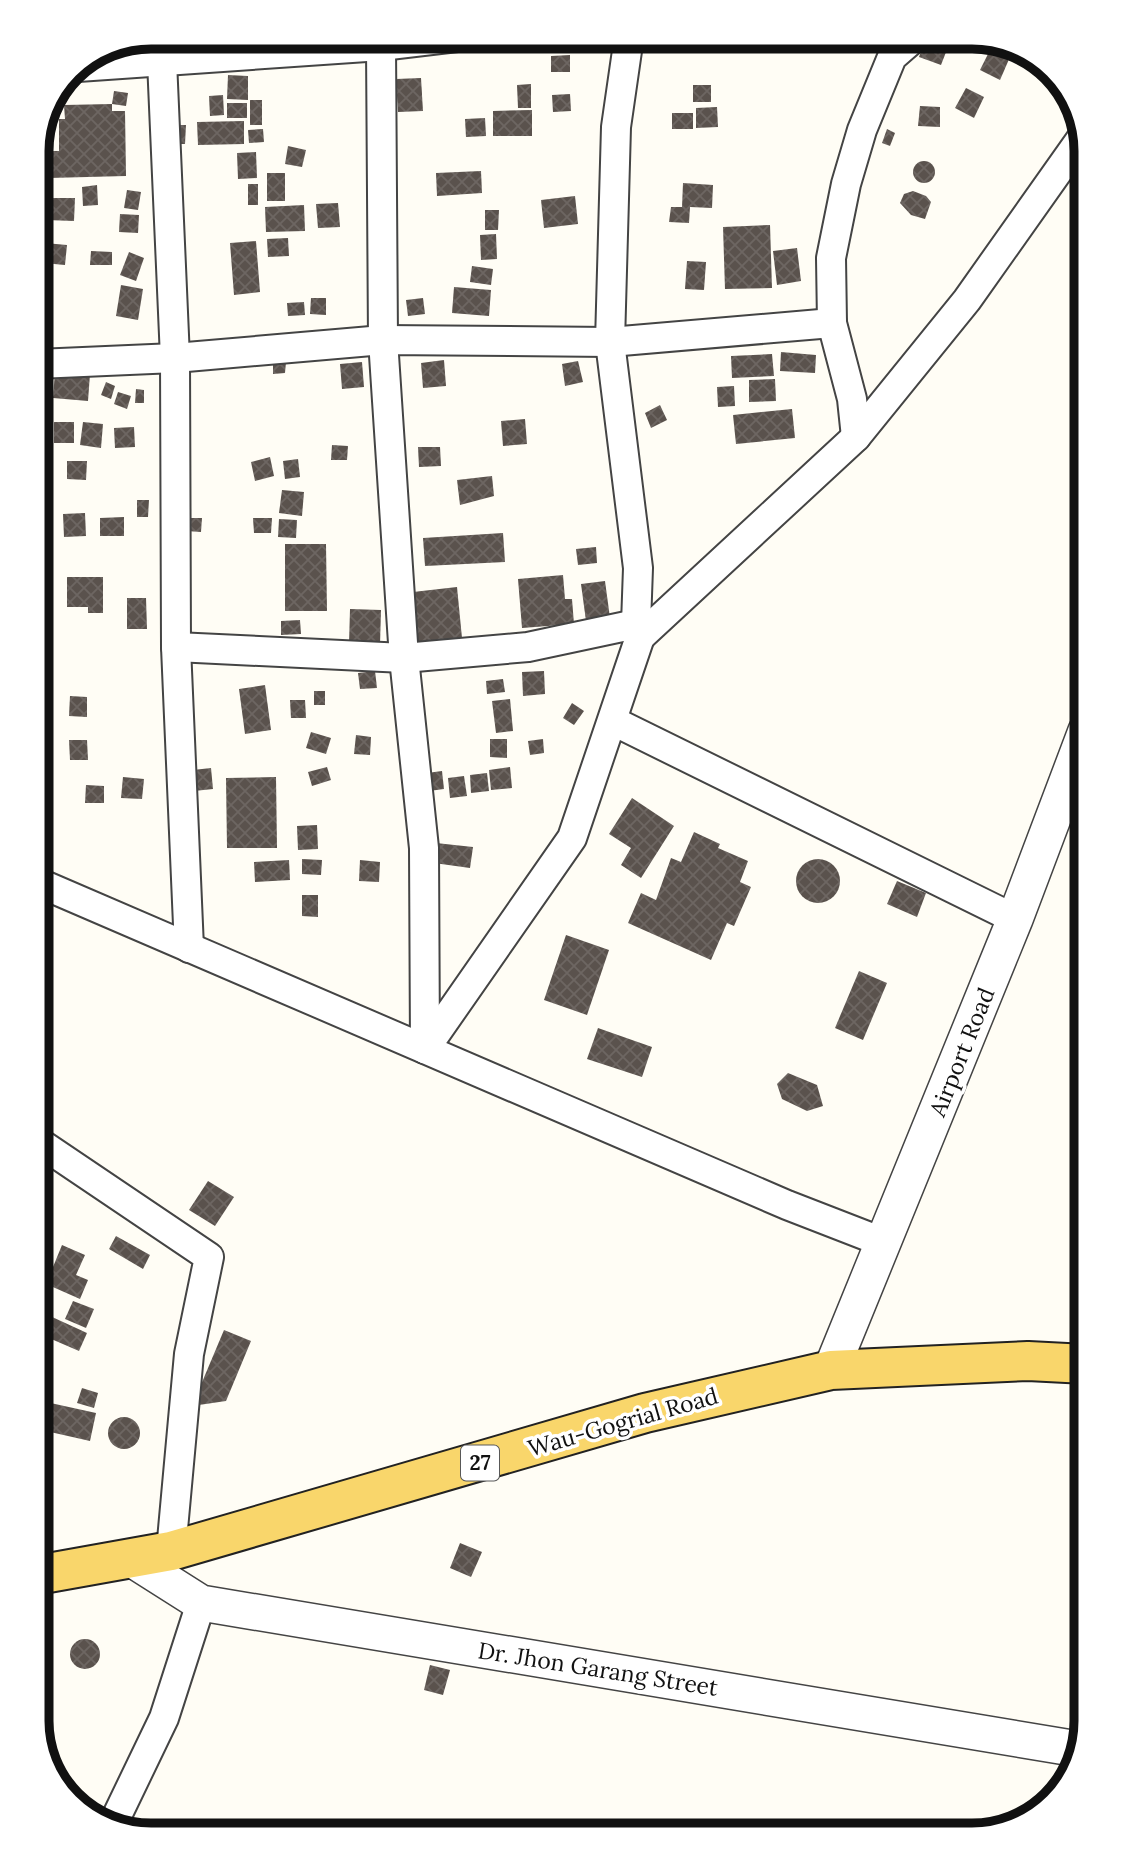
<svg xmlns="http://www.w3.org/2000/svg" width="1123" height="1872" font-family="Lora,serif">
  <defs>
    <pattern id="building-cross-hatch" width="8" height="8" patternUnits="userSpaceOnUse" patternTransform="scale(1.75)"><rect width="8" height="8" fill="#5a524d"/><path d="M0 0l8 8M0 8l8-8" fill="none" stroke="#6d6662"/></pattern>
  </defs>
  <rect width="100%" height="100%" fill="#fffdf5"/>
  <g fill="url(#building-cross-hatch)">
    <path d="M926,38l22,9 -7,18 -22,-8z"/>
    <path d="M991,48l19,9 -10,23 -20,-10z"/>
    <path d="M570,55v17h-19v-16z"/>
    <path d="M228,75l20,1v24l-21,-1z"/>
    <path d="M421,78l2,33 -25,1 -2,-33z"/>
    <path d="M531,84v24h-13l-1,-23z"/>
    <rect x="693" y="85" width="18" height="17"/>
    <path d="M966,88l18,9 -10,21 -19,-10z"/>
    <path d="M114,91l14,2 -2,13 -14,-2z"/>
    <path d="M570,94l1,17 -18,1 -1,-17z"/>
    <path d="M223,95l1,20 -14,1 -1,-20z"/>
    <rect x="250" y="100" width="12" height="25"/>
    <rect x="227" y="103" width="20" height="15"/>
    <path d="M112,104v7h13l1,65 -77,2 -1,-27h11v-32h6l-1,-14z"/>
    <path d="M920,106l20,1v20l-22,-1z"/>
    <path d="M717,107l1,20 -22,1v-20z"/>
    <path d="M532,110v26h-39v-25z"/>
    <rect x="672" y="113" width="21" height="16"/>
    <path d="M485,118l1,18 -20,1 -1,-18z"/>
    <path d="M244,121v23l-46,1 -1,-23z"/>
    <path d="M174,125h12l-1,19h-12z"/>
    <path d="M263,129l1,13 -15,1 -1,-13z"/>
    <path d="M887,129l8,4 -5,13 -8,-3z"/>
    <path d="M288,146l18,4 -4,17 -17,-3z"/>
    <path d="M256,152l1,26 -19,1 -1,-26z"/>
    <circle cx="924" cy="172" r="11"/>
    <path d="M481,171l1,22 -45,3 -1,-23z"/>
    <rect x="267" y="173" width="18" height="28"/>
    <path d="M683,183l30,2 -1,23 -22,-1 -1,16 -20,-1 2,-15h11z"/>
    <rect x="248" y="184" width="10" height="21"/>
    <path d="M97,185l1,20 -15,1 -1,-19z"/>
    <path d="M127,190l14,2 -3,18 -14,-2z"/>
    <path d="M913,191l13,5 5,6 -6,17 -14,-4 -11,-12 4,-9z"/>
    <path d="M575,196l3,28 -34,4 -3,-28z"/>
    <path d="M47,198h28l-1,23 -28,-1z"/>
    <path d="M338,203l2,24 -22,1 -2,-24z"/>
    <path d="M304,205l1,26 -39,1 -1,-25z"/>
    <path d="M485,210h14l-1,20h-13z"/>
    <path d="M120,214l19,1 -1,18 -19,-1z"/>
    <path d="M770,225l2,63 -47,1 -2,-62z"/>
    <path d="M496,234l1,25 -16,1 -1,-25z"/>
    <path d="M288,238l1,18 -21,1 -1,-18z"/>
    <path d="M256,241l4,51 -26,3 -4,-52z"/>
    <path d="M45,243l22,2 -2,20 -22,-2z"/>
    <path d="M797,248l4,33 -24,4 -4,-34z"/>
    <path d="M91,251l21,1v13h-22z"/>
    <path d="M129,252l15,6 -8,23 -16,-6z"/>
    <path d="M687,261l19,1 -2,28 -19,-1z"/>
    <path d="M472,266l21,3 -2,16 -21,-3z"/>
    <path d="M121,285l22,4 -5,31 -22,-4z"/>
    <path d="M454,287l37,3 -2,26 -37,-3z"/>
    <path d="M311,298h15v17l-16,-1z"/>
    <path d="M423,298l2,16 -17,2 -2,-16z"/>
    <path d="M304,302l1,13 -17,1 -1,-13z"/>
    <path d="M781,352l35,3 -1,18 -35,-2z"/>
    <path d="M772,354l2,22 -42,2 -1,-22z"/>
    <path d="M444,360l2,26 -23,2 -2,-25z"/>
    <path d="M578,361l5,21 -18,4 -3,-22z"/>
    <path d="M273,362h13l-1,11 -12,1z"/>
    <path d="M362,362l2,25 -22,2 -2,-25z"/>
    <path d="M55,371l35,3 -2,27 -35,-3z"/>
    <path d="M775,379l1,22 -27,1v-22z"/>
    <path d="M106,382l9,4 -4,13 -10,-4z"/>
    <path d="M734,386l1,20 -17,1 -1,-20z"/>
    <path d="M136,389l8,1v13h-9z"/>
    <path d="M118,392l13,4 -4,13 -13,-5z"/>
    <path d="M660,405l7,15 -16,8 -6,-15z"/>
    <path d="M792,409l3,29 -59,6 -3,-29z"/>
    <path d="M525,419l2,25 -24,2 -2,-25z"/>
    <rect x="54" y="422" width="20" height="21"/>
    <path d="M83,422l20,2 -2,24 -21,-3z"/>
    <path d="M134,427l1,20 -20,1 -1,-20z"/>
    <path d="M332,445l16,1 -1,14h-16z"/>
    <path d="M418,447h22l1,19 -22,1z"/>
    <path d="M270,457l4,19 -19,5 -4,-19z"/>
    <path d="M298,459l2,18 -15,2 -2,-18z"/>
    <path d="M67,461h20l-1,19 -19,-1z"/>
    <path d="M492,476l2,20 -34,9 -3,-25z"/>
    <path d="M282,490l22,2 -2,24 -23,-3z"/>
    <path d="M137,500h12l-1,17h-11z"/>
    <path d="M85,513l1,23 -22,1 -1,-23z"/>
    <path d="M124,517v19h-24v-18z"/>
    <path d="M187,518h15l-1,14 -15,-1z"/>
    <path d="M253,518h19l-1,15h-17z"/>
    <path d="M279,519l18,1 -1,18 -18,-1z"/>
    <path d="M503,533l2,29 -80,4 -2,-28z"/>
    <path d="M285,544h41l1,67h-42z"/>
    <path d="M48,545l3,11 -14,3v-11z"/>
    <path d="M596,547l1,16 -19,2 -2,-16z"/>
    <path d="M563,575l2,24h7l2,25 -52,4 -4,-49z"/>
    <path d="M67,577h36v36h-15v-6h-21z"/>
    <path d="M605,581l5,37 -24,3 -5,-37z"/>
    <path d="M457,587l5,51 -44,5 -5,-51z"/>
    <path d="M127,598h19l1,31h-20z"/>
    <path d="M350,609l31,1 -1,35 -31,-1z"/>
    <path d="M37,614h5l1,17h-6z"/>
    <path d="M300,620l1,14 -20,1v-14z"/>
    <path d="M375,671l2,17 -17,1 -2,-16z"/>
    <path d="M544,671l1,23 -22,2 -1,-24z"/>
    <path d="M503,679l2,13 -18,2 -1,-13z"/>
    <path d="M265,685l6,45 -26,4 -6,-45z"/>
    <rect x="314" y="691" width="11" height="14"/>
    <path d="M70,696l17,1v20l-18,-1z"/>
    <path d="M510,699l3,32 -17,2 -4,-32z"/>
    <path d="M290,700h15l1,18h-15z"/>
    <path d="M572,703l12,8 -10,14 -11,-7z"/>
    <path d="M311,732l20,6 -5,16 -20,-6z"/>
    <path d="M356,735l15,2 -1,18 -16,-1z"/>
    <path d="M490,739h17v19l-17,-1z"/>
    <path d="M543,739l1,14 -14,2 -2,-14z"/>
    <path d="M69,740h18l1,20h-18z"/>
    <path d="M327,767l4,13 -19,6 -4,-14z"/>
    <path d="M510,767l2,21 -21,2 -2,-20z"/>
    <path d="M211,768l2,21 -19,2 -1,-21z"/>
    <path d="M442,771l2,18 -15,2 -2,-18z"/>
    <path d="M487,773l2,18 -18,2 -1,-18z"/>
    <path d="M464,776l3,20 -17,2 -2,-20z"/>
    <path d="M123,777l21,2 -2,20 -21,-1z"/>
    <path d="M276,777l1,71h-50l-1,-70z"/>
    <path d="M86,785l18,1v17h-19z"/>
    <path d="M632,798l42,28 -33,52 -20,-13 10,-17 -22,-14z"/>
    <path d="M317,825l1,24 -20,1 -1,-24z"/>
    <path d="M694,832l26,12 -2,4 30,13 -8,21 11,5 -17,39 -7,-3 -16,37 -83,-37 13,-30 15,7 15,-42 10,4z"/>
    <path d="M436,843l37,4 -3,21 -36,-5z"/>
    <circle cx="818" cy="881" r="22"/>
    <path d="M302,859l20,1 -1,15 -19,-1z"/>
    <path d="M289,860l1,20 -35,2 -1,-20z"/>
    <path d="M360,860l20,2 -1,20 -20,-1z"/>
    <path d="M897,881l29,12 -9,24 -30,-13z"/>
    <path d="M302,895h16v22l-16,-1z"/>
    <path d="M566,935l43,15 -22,65 -43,-15z"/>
    <path d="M859,971l28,12 -24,57 -28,-12z"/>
    <path d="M598,1028l54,19 -10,30 -55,-18z"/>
    <path d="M788,1073l29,12 6,21 -16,5 -25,-12 -5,-15z"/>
    <path d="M208,1181l26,16 -19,29 -26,-16z"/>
    <path d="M116,1236l34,19 -7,14 -34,-20z"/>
    <path d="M62,1245l23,10 -9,20 12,5 -8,19 -34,-15z"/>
    <path d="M73,1301l21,8 -8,19 -21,-9z"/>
    <path d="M50,1316l37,17 -8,18 -37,-16z"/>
    <path d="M224,1330l27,11 -25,60 -34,5z"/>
    <path d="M82,1388l16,5 -4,15 -17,-5z"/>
    <path d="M37,1400l59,13 -6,28 -53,-12z"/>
    <circle cx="124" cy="1433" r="16"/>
    <path d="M460,1543l22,9 -11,25 -21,-9z"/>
    <circle cx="85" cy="1654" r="15"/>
    <path d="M430,1665l20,5 -7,25 -19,-5z"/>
  </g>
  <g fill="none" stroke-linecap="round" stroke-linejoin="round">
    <defs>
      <g id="minor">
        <path d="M381,46l2,294 21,318 20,190 1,201"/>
        <path d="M162,61l13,297 1,289 13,301"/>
        <path d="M78,67l303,-21 76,-9"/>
        <path d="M37,364l138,-6 208,-18 227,2 222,-19"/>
        <path d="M856,437l-4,-38 -20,-76 -1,-65 15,-74 16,-54 30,-73 23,-20"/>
        <path d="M640,637l216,-200 111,-137 116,-164"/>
        <path d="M176,647l228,11 124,-11 108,-23"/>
        <path d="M613,721l402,198"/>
        <path d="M37,882l750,323 98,38"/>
        <path d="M425,1049l147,-211 68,-201 -4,-13 2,-56 -28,-226 6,-215 13,-90"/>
        <path d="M37,1141l172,116 -20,97 -18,197"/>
        <path d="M113,1824l51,-106 37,-115"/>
      </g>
      <g id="tertiary">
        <path d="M831,1370l184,-451 71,-188"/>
        <path d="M130,1558l71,45 877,146"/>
      </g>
      <path id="primary" d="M37,1575l134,-24 474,-138 186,-43 197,-9 58,3"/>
    </defs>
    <use href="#minor" stroke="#444" stroke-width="32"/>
    <use href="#tertiary" stroke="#444" stroke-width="38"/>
    <use href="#primary" stroke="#222" stroke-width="42"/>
    <use href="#minor" stroke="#fff" stroke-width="28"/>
    <use href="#tertiary" stroke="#fff" stroke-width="35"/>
    <use href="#primary" stroke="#f9d66b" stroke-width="38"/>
  </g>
  <g text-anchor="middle" stroke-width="7" stroke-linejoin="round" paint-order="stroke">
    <rect fill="#fff" stroke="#585858" stroke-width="2" x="461" y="1445.5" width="38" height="35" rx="5"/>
    <g font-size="21" font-weight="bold" fill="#111">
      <text x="480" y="1470">27</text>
    </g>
    <g font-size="23" fill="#111" stroke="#fff">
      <text transform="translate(962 1052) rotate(-68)" y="8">Airport Road</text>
      <text transform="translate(623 1422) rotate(-16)" y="8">Wau-Gogrial Road</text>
      <text transform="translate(598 1669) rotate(9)" y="8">Dr. Jhon Garang Street</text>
    </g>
  </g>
  <path d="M0 0H1123V1872H0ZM151 49H972A102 102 0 0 1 1074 151V1721A102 102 0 0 1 972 1823H151A102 102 0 0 1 49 1721V151A102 102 0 0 1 151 49Z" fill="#fff" fill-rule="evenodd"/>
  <path fill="none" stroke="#111" stroke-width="9" d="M151 49H972A102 102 0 0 1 1074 151V1721A102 102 0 0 1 972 1823H151A102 102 0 0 1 49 1721V151A102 102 0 0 1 151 49Z"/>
</svg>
